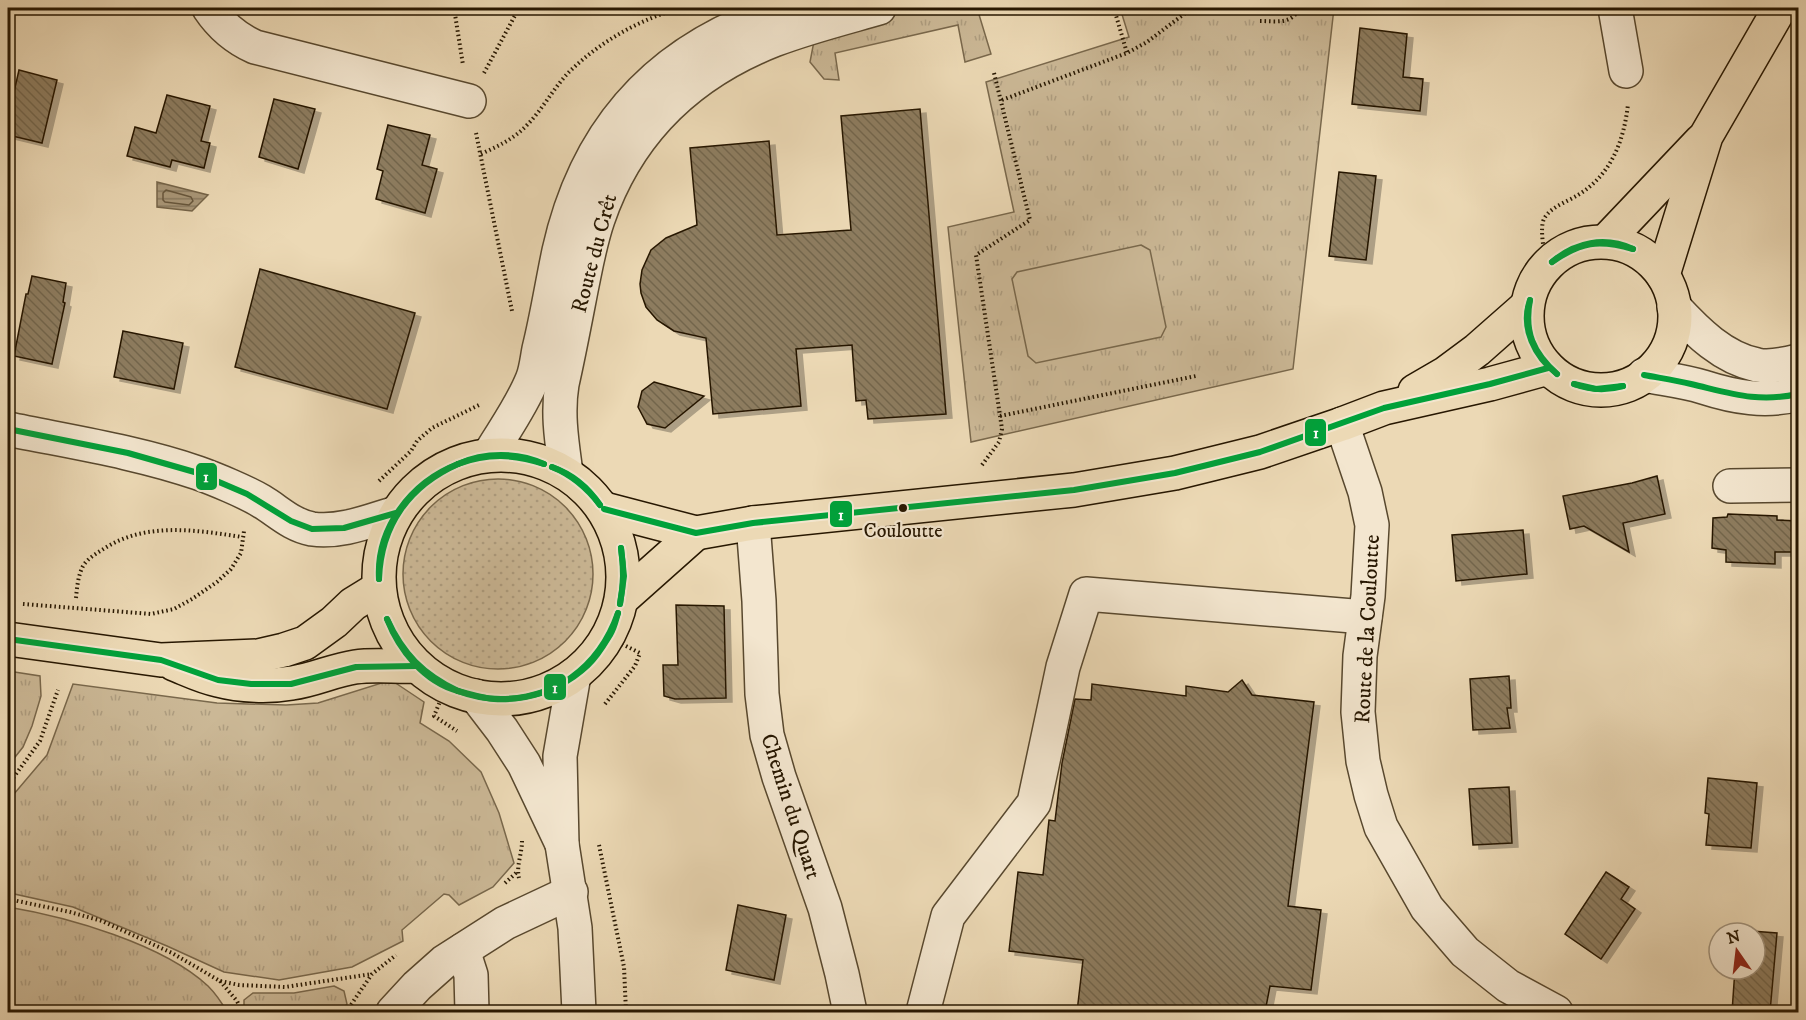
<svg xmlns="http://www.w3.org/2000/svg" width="1806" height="1020" font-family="'IM FELL DW Pica',serif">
  <defs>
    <pattern id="grass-tufts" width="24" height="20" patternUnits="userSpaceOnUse" patternTransform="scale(1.5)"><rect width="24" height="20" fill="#cbb896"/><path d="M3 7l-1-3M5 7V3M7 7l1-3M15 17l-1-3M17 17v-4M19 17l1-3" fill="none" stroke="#ae9d80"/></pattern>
    <pattern id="garden-dots" width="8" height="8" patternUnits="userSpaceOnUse" patternTransform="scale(1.5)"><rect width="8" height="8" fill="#cbb896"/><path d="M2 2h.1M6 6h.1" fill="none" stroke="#ae9d80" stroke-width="1.8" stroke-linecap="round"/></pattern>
    <pattern id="water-rules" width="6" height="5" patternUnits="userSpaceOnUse" patternTransform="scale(1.5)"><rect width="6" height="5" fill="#a99778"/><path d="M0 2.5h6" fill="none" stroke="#8a7a60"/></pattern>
    <pattern id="building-back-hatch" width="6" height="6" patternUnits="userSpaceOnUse" patternTransform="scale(1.5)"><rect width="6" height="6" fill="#8d7c5f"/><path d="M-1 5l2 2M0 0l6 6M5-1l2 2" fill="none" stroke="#73654c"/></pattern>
    <filter id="shadow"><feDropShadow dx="6" dy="4" stdDeviation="0" flood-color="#0004"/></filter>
  </defs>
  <rect width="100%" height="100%" fill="#ecd9b5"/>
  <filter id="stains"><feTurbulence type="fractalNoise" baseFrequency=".00333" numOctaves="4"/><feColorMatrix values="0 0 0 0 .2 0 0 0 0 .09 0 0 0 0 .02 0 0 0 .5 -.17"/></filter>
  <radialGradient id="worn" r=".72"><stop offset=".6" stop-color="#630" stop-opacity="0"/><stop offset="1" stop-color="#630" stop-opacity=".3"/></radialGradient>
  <g fill="url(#grass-tufts)" stroke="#79684c" stroke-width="1.5">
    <path d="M909,8h68l14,46 -26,8 -7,-37 -123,28 4,27 -15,-1 -14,-17 4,-21z"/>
    <path d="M1120,8h214l-41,361 -322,73 -23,-215 66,-15 -28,-130 143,-45z"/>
    <path d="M8,671l32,5 1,20 -9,30 -9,21 -15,19z"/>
    <path d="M391,680l33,22 -4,21 29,18 32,31 18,41 15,50 -21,24 -34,18 -10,-10 -5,-1 -42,36 1,11 -51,26 -73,13 -55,-8 -57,-26 -94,-39 -63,-14 -2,-3v-89l39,-46 26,-71 144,19 69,2 32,-2z"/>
    <path d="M8,907c60,10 155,37 200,79 8,8 14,17 19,26h-219v-16l3,-22 -3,-1z"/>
    <path d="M334,986l10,5 3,13 -7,8h-94l-2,-5v-7l9,-7h41z"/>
  </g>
  <circle fill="url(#garden-dots)" stroke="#79684c" stroke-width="1.5" cx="498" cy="574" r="95"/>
  <path fill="#cbb896" stroke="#79684c" stroke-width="1.5" d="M1141,245l9,5 16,77 -5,10 -125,26 -8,-7 -16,-77 5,-7z"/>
  <path fill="url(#water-rules)" stroke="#756448" stroke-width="1.5" d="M157,182l51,13 -16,16 -35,-4z"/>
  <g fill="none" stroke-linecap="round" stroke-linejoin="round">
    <path stroke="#68573c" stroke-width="1.5" d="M166,190l25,7 2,4 -4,4 -24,-3 -2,-2v-7z"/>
  </g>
  <g fill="url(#building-back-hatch)" stroke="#271701" stroke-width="1.5" filter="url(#shadow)">
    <path d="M1360,28l47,6 -4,43 20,2 -3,32 -68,-7z"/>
    <path d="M19,70l38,10 -15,63 -34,-8v-17z"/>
    <path d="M167,95l43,11 -9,35 9,2 -6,25 -32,-8 -2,7 -43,-11 8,-29 21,6z"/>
    <path d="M274,99l41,10 -17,60 -39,-12z"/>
    <path d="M920,109l26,305 -78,5 -2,-19 -10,1 -4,-56 -56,4 5,57 -88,8 -7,-76 -32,-7 -17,-11 -11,-13 -5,-14 -1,-9 2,-14 9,-20 15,-12 31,-13 -7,-77 79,-7 8,94 74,-5 -10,-114z"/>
    <path d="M388,125l42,10 -8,30 15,4 -12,44 -49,-14 7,-28 -6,-2z"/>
    <path d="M1339,172l37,4 -10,84 -37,-4z"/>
    <path d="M260,269l155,44 -28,96 -152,-42z"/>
    <path d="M32,276l34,7 -3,19 2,1 -13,61 -38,-8 12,-62h2z"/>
    <path d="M123,331l60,12 -9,46 -60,-12z"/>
    <path d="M654,382l50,14 -39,32 -18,-4 -9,-17 4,-16z"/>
    <path d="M1657,476l8,38 -42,9 6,29 -45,-26 -14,3 -7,-33 69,-13z"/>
    <path d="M1728,514l49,2v4l21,1v31h-23v12l-49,-2v-12l-14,-2 1,-30 14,-1z"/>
    <path d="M1523,530l4,44 -71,7 -4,-46z"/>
    <path d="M676,605l48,1 2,92 -51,1 -11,-3 -1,-31h15z"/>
    <path d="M1509,676l2,32h-4l3,20 -37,2 -3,-51z"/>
    <path d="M1242,680l10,15 62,7 -26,204 33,4 -10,80 -41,-4 -5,26h-188l6,-52 -74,-9 9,-79 25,3 6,-55 6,1 7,-58 13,-64 16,1 1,-16 94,12v-10l42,6z"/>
    <path d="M1708,778l49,5 -6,65 -45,-3 3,-31 -4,-1z"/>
    <path d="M1509,787l3,56 -39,2 -4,-56z"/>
    <path d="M1606,872l23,15 -8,12 14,10 -34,50 -36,-25z"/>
    <path d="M738,905l48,10 -12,65 -48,-10z"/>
    <path d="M1738,930l39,3 -7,79h-38l3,-43h20v-36h-17z"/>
  </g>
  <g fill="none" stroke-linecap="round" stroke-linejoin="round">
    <defs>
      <g id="minor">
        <path d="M209,8c12,18 26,30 46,39l214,54"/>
        <path d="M1615,8l11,63"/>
        <path d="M1674,307c23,25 49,51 83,58 13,3 29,-1 41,-4"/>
        <path d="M1644,375c20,4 40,6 59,12 31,10 63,16 95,7"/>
        <path d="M1342,424l23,68 7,33 -4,71 -8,60 -2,56 5,49 8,34 10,32 46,81 38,44 43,34 48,26"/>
        <path d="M8,429c63,13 129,23 190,44 17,6 48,19 63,28 17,10 30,24 51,28 29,4 57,-8 84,-16"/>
        <path d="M489,455c15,-25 32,-48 43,-75 4,-9 5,-21 7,-31 8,-32 13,-65 20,-98 28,-126 103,-205 226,-243"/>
        <path d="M566,473c-4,-30 -9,-59 -4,-89 7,-31 13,-63 19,-94 5,-24 9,-48 17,-71 30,-87 92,-146 176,-179 34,-13 70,-22 105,-32"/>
        <path d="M1730,486l68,-1"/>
        <path d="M753,523l6,78 3,93 5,41 12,42 46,131 17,66 8,38"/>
        <path d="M476,696l26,34 22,34 38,80 -2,-88 14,-81"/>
        <path d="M562,844l13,84 4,84"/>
        <path d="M463,950l8,25 1,37"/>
        <path d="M393,1012l24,-26 27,-24 61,-39 66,-31"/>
        <path d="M923,1012l25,-96 86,-113 29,-136 23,-73 279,23"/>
      </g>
      <g id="major">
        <circle cx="1601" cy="316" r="74"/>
        <path d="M1415,391l31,-18 31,-23 50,-44"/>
        <circle cx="501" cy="577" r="122"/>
        <path d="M604,509l92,24 57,-10 321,-33 101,-17 85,-21 82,-28 42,-16 106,-24 58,-16"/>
        <path d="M623,598l73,-65"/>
        <path d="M8,639l153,21 97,-4 26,-6 21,-7 29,-21 19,-18 26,-16"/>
        <path d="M174,664c15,6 29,13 44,16 23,6 51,7 74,3 22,-3 42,-13 63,-16 20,-3 41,0 61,-1"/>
      </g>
      <g id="highway">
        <path d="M1606,241l95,-100"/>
        <path d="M1663,275l43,-139 74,-128"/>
      </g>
    </defs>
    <use href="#minor" stroke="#58482e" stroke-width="36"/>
    <use href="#major" stroke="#271701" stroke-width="36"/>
    <use href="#highway" stroke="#271701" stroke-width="36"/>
    <g stroke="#271701" stroke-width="4" stroke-dasharray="1.5 3" stroke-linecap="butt">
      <path d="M454,8l9,57"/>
      <path d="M1115,12l12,41"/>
      <path d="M1260,21c16,0 32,4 39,-13"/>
      <path d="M484,73l35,-65"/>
      <path d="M1002,100l125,-47 20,-11 45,-34"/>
      <path d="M476,133l36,178"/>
      <path d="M481,154c17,-8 33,-15 46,-29 16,-16 27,-38 43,-54 31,-30 69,-51 110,-63"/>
      <path d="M1546,266c-1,-12 -7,-37 -2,-47 6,-12 23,-17 34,-24 33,-20 46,-54 50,-91"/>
      <path d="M1000,416l196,-40"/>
      <path d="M982,465l17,-23 3,-13 -26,-174 54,-35 -36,-147"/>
      <path d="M379,481l32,-30 6,-10 15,-13 47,-23"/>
      <path d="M76,598c1,-11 2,-22 7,-32 5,-8 14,-13 22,-18 41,-26 91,-18 137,-11"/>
      <path d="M23,604l128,10 23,-5 18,-10 25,-17 14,-13 10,-16 3,-22"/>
      <path d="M441,699l-7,17 23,15"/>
      <path d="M605,704l30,-38 5,-13 -32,-16"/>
      <path d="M8,785l32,-44 18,-51"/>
      <path d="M599,845l25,122 2,45"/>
      <path d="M519,878c-3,-12 3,-24 3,-37"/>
      <path d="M505,883l12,-11"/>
      <path d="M8,899l62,13 32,9 70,32 48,28 19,4 46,2 87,-13"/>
      <path d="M220,981l17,20 5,11"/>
      <path d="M346,1012l26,-38 24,-19"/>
    </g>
    <use href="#minor" stroke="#f3e6cf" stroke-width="33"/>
    <use href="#major" stroke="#ecd9b5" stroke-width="33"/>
    <use href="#highway" stroke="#ecd9b5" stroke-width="33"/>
    <defs>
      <g id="bus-1">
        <path d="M1552,262c23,-20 53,-26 81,-13"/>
        <path d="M1552,262c29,-20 46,-23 81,-13"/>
        <path d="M1530,300c-6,32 3,52 27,74"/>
        <path d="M1530,300c-10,28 5,57 27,74"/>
        <path d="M1644,375c16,3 31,5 47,9 39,9 66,19 107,10"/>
        <path d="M1574,384l22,5 27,-3"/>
        <path d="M1574,384c16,6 32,7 49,2"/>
        <path d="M8,429l120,24 70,20 49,21 44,27 21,8 32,-1 52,-15"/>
        <path d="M458,464c26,-12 60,-12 86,0"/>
        <path d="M458,464c30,-11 56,-10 86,0"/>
        <path d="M552,467c20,7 36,20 48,38"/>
        <path d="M552,467c20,8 35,21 48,38"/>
        <path d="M604,509l92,24 57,-10 321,-33 101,-17 85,-21 124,-44 106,-24 58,-16"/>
        <path d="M379,579c-3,-51 32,-97 79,-115"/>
        <path d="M379,579c2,-54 30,-93 79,-115"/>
        <path d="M620,604c4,-20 4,-37 1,-56"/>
        <path d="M620,604l4,-28 -3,-28"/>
        <path d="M387,619c16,35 36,55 71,72"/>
        <path d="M387,619c12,31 37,63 71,72"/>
        <path d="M8,639l153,21 57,20 33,4h40l65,-17 60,-1"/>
        <path d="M458,691c12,3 24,7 36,8 60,3 105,-32 124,-86"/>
        <path d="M458,691c44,17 96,6 130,-26 9,-8 16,-20 22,-30 4,-6 6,-15 8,-22"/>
      </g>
    </defs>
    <use href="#bus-1" stroke="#f3e6cf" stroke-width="10"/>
    <use href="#bus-1" stroke="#00a13a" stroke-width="6"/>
  </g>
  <circle fill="#271701" stroke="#f3e6cf" stroke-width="2" cx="903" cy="508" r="5"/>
  <g text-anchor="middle" stroke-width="4.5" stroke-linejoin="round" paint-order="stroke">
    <g font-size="20" fill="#271701" stroke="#f3e6cf">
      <text x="903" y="537">Couloutte</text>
    </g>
    <g font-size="22" fill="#271701" stroke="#f3e6cf">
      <text transform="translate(593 253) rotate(-75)" y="8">Route du Crêt</text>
      <text transform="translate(1366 629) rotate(-87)" y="8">Route de la Couloutte</text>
      <text transform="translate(792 806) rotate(72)" y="8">Chemin du Quart</text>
    </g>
  </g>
  <g stroke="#f3e6cf" stroke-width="2">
    <rect x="1304" y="418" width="23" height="29" rx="6" fill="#00a13a"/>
    <rect x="195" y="462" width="23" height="29" rx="6" fill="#00a13a"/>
    <rect x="829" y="500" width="24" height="28" rx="6" fill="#00a13a"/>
    <rect x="543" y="673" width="24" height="28" rx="6" fill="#00a13a"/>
  </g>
  <g font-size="16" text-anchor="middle" font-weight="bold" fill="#fff">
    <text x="1316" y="438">1</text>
    <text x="206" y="482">1</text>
    <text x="841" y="520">1</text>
    <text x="555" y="693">1</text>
  </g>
  <rect width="1806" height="1020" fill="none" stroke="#ecd9b5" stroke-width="30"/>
  <rect x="9" y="9" width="1788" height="1002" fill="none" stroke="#271701" stroke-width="3"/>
  <rect x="15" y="15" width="1776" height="990" fill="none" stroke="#271701" stroke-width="1.5"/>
  <g transform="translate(1737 951) rotate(346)"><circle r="28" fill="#f3e6cf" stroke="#a1937d" stroke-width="1.5"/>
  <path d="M0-4.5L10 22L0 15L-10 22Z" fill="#8f2418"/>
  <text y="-9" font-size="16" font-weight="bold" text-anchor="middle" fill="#271701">N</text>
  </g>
  <rect width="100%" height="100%" filter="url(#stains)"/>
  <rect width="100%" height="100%" fill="url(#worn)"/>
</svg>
